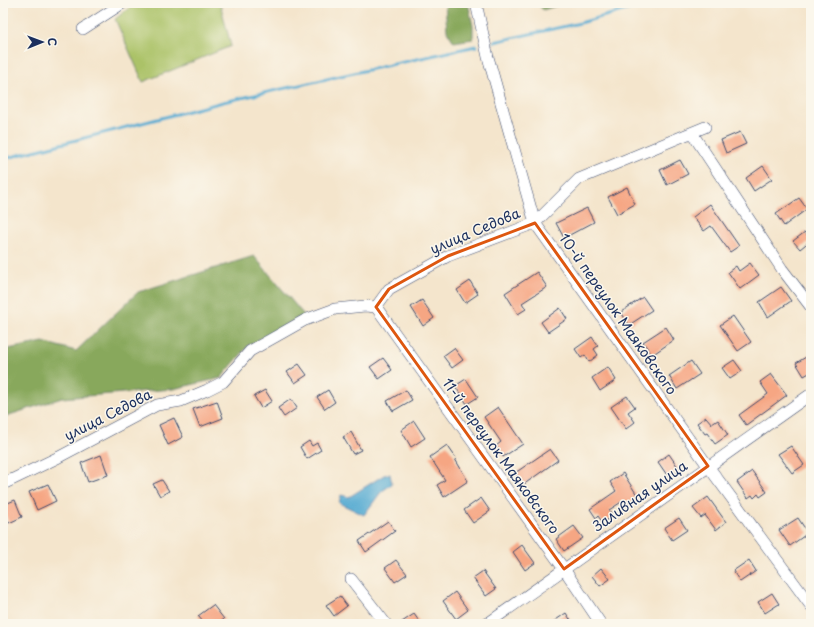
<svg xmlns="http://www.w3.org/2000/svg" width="814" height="627" font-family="'Playpen Sans',sans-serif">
  <rect width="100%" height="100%" fill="#fbf7ec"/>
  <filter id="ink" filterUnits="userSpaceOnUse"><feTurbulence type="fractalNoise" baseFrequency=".025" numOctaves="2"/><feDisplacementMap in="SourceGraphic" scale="8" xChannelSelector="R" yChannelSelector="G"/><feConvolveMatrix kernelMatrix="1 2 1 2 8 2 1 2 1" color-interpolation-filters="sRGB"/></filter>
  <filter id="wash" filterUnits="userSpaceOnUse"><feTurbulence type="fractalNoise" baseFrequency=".012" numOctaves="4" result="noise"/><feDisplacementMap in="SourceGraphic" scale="16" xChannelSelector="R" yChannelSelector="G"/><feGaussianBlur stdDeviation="0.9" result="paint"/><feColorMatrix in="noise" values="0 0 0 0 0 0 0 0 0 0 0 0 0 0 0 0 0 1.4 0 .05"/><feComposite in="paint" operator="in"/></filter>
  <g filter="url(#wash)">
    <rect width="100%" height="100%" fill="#f4e5cc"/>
    <path fill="#abc268" stroke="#637863" d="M139,3h81l11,43 -88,36 -28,-63 19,-15z"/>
    <g fill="#88a85c" stroke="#526c5d">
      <path d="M445,3h23l5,23v13l-19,3 -7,-11z"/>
      <path d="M537,3h29l-23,7z"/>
      <path d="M254,256l50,59 -55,30 -28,33 -48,11 -111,9 -59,19v-67l40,-8 33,9 62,-59z"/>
    </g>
    <path fill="#56abd2" stroke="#386d98" d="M390,474l2,10 -11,8 -17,23 -25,-12 2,-8 8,2 35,-22z"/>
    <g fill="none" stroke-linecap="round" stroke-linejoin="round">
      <g stroke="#56abd2" stroke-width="3">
        <path d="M494,42l86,-19 71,-20"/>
        <path d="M3,159l220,-57 253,-56"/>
      </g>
    </g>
    <g id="blocks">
      <g fill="#f6a683">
        <path d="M740,132l6,12 -20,9 -5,-13z"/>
        <path d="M680,160l8,14 -21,11 -7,-15z"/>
        <path d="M763,166l9,13 -18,12 -8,-13z"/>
        <path d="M627,187l8,17 -18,10 -9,-17z"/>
        <path d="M799,198l8,11 -23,17 -8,-12z"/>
        <path d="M710,204l29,42 -9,6 -19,-26 -7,5 -11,-14z"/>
        <path d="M587,208l7,14 -30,16 -8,-15z"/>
        <path d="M805,232l6,8 -11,9 -7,-8z"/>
        <path d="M750,263l9,12 -19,14 -12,-17 8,-6 3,5z"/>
        <path d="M537,272l10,15 -25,16 4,6 -8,5 -13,-21z"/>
        <path d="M470,281l8,13 -13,9 -8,-13z"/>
        <path d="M781,287l10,14 -23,16 -9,-15z"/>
        <path d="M643,297l9,13 -23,15 -8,-13z"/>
        <path d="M422,300l12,18 -11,8 -12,-19z"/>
        <path d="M560,308l7,11 -19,13 -7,-10z"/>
        <path d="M733,316l18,26 -13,9 -18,-26z"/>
        <path d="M666,327l8,13 -22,15 -9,-13z"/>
        <path d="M592,337l6,9 -4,3 4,6 -9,7 -4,-7 -4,3 -6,-9z"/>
        <path d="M454,348l9,12 -11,8 -9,-12z"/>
        <path d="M811,354v18l-7,4 -8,-13z"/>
        <path d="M383,358l9,12 -13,9 -9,-12z"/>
        <path d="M734,360l8,11 -12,8 -8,-11z"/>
        <path d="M691,361l9,13 -23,15 -8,-13z"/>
        <path d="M299,364l8,11 -12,8 -8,-11z"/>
        <path d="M608,367l8,13 -16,11 -8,-13z"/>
        <path d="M771,374l16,21 -41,30 -7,-10 29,-21 -8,-12z"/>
        <path d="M466,379l12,18 -11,7 -12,-18z"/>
        <path d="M265,390l7,11 -11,7 -7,-12z"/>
        <path d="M328,390l7,12 -10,7 -8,-12z"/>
        <path d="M406,390l6,10 -19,11 -6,-10z"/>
        <path d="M627,396l8,11 -7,5 7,10 -9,7 -15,-22z"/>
        <path d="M291,399l6,9 -13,9 -6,-9z"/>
        <path d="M217,401l6,17 -23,9 -7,-18z"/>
        <path d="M498,407l25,37 -20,13 -7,-11 5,-4 -17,-25z"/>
        <path d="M706,417l6,7 6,-4 10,15 -13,9 -8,-11 -2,1 -8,-11z"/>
        <path d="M174,418l9,19 -15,8 -9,-20z"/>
        <path d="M414,421l11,17 -14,9 -10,-17z"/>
        <path d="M351,432l10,18 -8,4 -10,-17z"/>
        <path d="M309,441l3,5 5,-3 4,7 -14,9 -7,-12z"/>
        <path d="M447,445l9,13 -1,1 13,22 -24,16 -7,-12 8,-5 -15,-23z"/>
        <path d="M791,446l13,19 -12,8 -14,-19z"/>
        <path d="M550,449l8,11 -35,25 -8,-12z"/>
        <path d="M669,454l11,16 -11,8 -11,-16z"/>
        <path d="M101,455l7,20 -20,7 -7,-19z"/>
        <path d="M752,471l15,21 -7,5 -2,-3 -4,4 -2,-3 -4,3 -11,-16z"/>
        <path d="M623,473l16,25 -12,8 -4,-5 -14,9 4,6 -10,7 -5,-7 -2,2 -6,-9 26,-18 -6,-9z"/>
        <path d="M162,480l7,11 -9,5 -7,-12z"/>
        <path d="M48,484l8,17 -19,9 -8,-18z"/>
        <path d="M708,497l18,25 -10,8 -11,-15 -4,3 -8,-10z"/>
        <path d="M481,498l9,13 -17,12 -9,-13z"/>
        <path d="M15,500l7,17 -13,6 -6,-14v-4z"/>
        <path d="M679,518l8,12 -15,10 -8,-12z"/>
        <path d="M798,518l10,15 -18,13 -11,-16z"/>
        <path d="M388,521l7,10 -29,21 -7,-11z"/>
        <path d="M574,526l9,12 -19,13 -8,-12z"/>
        <path d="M522,545l13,18 -10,7 -12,-18z"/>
        <path d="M396,560l11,14 -12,8 -10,-14z"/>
        <path d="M749,560l7,11 -16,11 -7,-11z"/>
        <path d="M601,568l9,11 -10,7 -8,-10z"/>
        <path d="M483,571l13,18 -10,7 -13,-18z"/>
        <path d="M455,592l13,18 -12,9 -13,-18z"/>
        <path d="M772,593l7,11 -14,9 -7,-11z"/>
        <path d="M340,596l7,10 -13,10 -8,-11z"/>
        <path d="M213,605l11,14 -6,5h-13l-7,-8z"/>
        <path d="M566,613l7,11h-23z"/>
        <path d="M414,614l7,10h-22z"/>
      </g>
    </g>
  </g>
  <g filter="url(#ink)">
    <use href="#blocks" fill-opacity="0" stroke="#3c4a6e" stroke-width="1"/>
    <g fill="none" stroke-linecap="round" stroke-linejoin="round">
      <defs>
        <g id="minor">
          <path d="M476,3l12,54 47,166 173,243 103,140"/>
          <path d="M83,29l40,-26"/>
          <path d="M692,133l90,136 29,38"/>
          <path d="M376,307l188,262 37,55"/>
          <path d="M376,307l13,-18 59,-33 87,-33 44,-44 126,-52"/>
          <path d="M3,484l56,-27 98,-52 24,-4 26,-11 16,-8 27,-31 55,-31 30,-11 30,-3 11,1"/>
          <path d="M351,579l35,45"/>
          <path d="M487,624l324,-230"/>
        </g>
      </defs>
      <use href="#minor" stroke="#3c4a6e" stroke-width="12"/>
      <use href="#minor" stroke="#fff" stroke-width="11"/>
    </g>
  </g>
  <path fill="none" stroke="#de5710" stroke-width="3" stroke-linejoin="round" d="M535,223l173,243 -144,103 -188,-262 13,-18 59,-33z"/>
  <g text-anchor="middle" stroke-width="3" stroke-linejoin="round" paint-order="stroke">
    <g font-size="14" fill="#1b2f5e" stroke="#fbf7ec">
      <text transform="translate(475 231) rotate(-23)" y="5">улица Седова</text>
      <text transform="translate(618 314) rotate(55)" y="5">10-й переулок Маяковского</text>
      <text transform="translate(108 415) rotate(-27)" y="5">улица Седова</text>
      <text transform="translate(501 456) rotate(54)" y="5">11-й переулок Маяковского</text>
      <text transform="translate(640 496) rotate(-35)" y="5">Заливная улица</text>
    </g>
  </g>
  <rect width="814" height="627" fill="none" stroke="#fbf7ec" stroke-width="16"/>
  <g transform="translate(42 42) rotate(89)" stroke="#fbf7ec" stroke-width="3" paint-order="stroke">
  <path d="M0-3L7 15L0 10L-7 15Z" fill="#1b2f5e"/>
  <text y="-6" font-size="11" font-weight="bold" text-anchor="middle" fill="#1b2f5e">С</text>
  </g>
</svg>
